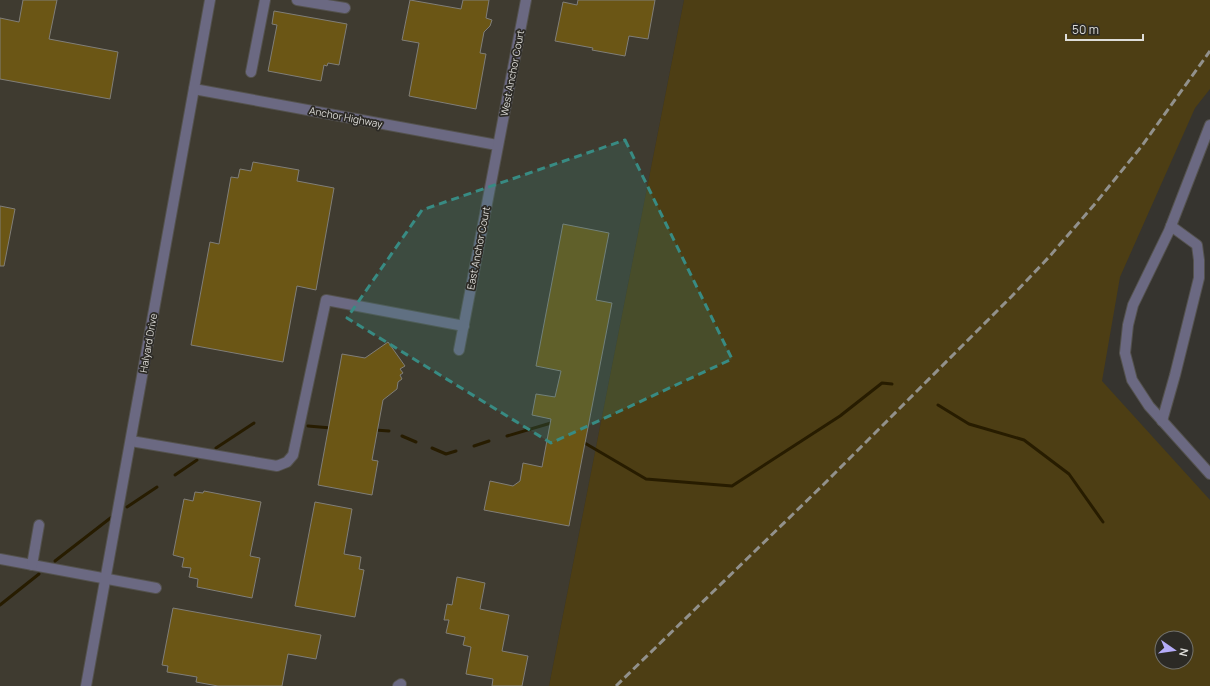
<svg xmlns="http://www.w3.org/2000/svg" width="1210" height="686" font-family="Manrope,sans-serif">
  <rect width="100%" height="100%" fill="#36342f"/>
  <path fill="#3f3b30" d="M0,0h684l-135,686h-549z"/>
  <path fill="#4d3e14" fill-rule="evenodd" d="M684,0h526v89l-15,19 -75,169 -18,104 108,119v186h-661zM1162,638h24v24h-24z"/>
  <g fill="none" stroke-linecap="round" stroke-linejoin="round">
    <g stroke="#271c00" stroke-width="3">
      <path d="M938,405l31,19 55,16 45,34 34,48"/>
      <path d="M308,426l23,2"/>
      <path d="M375,430l14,1"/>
      <path d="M402,436l14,6"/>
      <path d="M507,436l44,-13 3,2"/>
      <path d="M583,442l63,37 86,7 108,-70 42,-33 10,1"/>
      <path d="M474,446l15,-5"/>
      <path d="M216,448l38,-25"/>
      <path d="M432,448l14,6 10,-3"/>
      <path d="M175,475l22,-15"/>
      <path d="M127,507l30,-20"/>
      <path d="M55,561l58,-45"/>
      <path d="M0,605l39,-31"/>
    </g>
  </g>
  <g fill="#6b5615" stroke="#807e78">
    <path d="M23,0h34l-8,39 69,13 -8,47 -110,-20v-61l19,4z"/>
    <path d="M410,0l51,9 2,-9h26l-3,18 6,2 -2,6 -6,6 -4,21 6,1 -10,55 -67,-13 10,-53 -17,-3z"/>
    <path d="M578,0h77l-7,39 -19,-3 -4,20 -33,-6 1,-2 -38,-7 8,-39 14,3z"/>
    <path d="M274,11l73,13 -8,41 -11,-2 -1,3 -3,-1 -3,16 -53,-10 9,-46 -5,-1z"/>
    <path d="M253,162l46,8 -2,11 37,7 -18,102 -19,-4 -14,76 -92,-17 19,-103 9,2 12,-67 7,1 2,-9 11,2z"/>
    <path d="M0,206l15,3 -11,57h-4z"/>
    <path d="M563,224l46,9 -13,67 16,3 -43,223 -85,-16 6,-29 23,5 7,-5 3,-18 19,4 9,-48 -19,-4 4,-21 19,3 6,-26 -25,-5z"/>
    <path d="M388,342l17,24 -5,3 3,4 -3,2 2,4 -4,3 -1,7 -14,11 -11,60 6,1 -6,34 -54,-10 24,-131 23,4z"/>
    <path d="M204,491l57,11 -11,54 10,2 -8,40 -55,-11 1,-8 -9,-2 2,-9 -9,-1 2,-9 -11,-3 11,-56 9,2 2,-9 8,1z"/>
    <path d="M315,502l37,7 -8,45 17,3 -2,12 5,1 -9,47 -60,-11z"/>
    <path d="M457,577l28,6 -5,26 29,6 -7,36 26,5 -6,30h-30l1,-7 -27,-5 5,-27 -8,-2 2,-8 -19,-4 3,-13h-5l3,-16 5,1z"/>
    <path d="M173,608l148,27 -5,24 -28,-5 -6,32h-64l-22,-4 1,-5 -30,-5 1,-6 -6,-1z"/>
  </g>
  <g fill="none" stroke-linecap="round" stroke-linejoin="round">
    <defs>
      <g id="minor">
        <path d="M297,0l48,8"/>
        <path d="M251,72l14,-72"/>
        <path d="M194,89l303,56"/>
        <path d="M1210,125l-41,106 -36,74 -5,20 -3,28 7,27 17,26 61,68"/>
        <path d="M459,350l67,-350"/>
        <path d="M1162,421l13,-46 24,-97v-18l-2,-15 -26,-19"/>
        <path d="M131,441l146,25 10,-4 6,-7 33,-155 138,26"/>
        <path d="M0,559l156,29"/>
        <path d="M32,565l7,-40"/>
        <path d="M86,686l124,-686"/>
        <path d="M398,686l3,-2"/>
      </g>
    </defs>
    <use href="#minor" stroke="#54524e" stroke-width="12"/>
    <use href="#minor" stroke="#6b6982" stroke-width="10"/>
    <path stroke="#92918c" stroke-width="3" stroke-dasharray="8 4" stroke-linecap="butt" d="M616,686l207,-201 189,-189 37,-39 45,-52 47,-58 69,-96"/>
  </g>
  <path fill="#388b83" fill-opacity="0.2" stroke="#388b83" stroke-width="3" stroke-dasharray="8 5" stroke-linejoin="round" d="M625,140l107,219 -181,84 -204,-125 75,-108z"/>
  <g text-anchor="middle" stroke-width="3.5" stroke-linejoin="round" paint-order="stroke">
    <g font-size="10" fill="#deddd9" stroke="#2c2a25">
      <text transform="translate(512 73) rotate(-79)" y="4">West Anchor Court</text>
      <text transform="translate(346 117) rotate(11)" y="4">Anchor Highway</text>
      <text transform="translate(478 248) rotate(-79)" y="4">East Anchor Court</text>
      <text transform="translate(148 343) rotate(-80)" y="4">Halyard Drive</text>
    </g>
  </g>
  <g transform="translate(1174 650) rotate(103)"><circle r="19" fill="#2c2a25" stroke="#73726d"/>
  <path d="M0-3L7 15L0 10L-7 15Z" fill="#b5acf8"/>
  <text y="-6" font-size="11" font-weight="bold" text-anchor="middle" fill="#deddd9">N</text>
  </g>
  <path d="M1066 34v6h77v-6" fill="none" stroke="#deddd9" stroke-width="2"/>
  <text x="1072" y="34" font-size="12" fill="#deddd9" stroke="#2c2a25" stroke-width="3" paint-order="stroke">50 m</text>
</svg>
